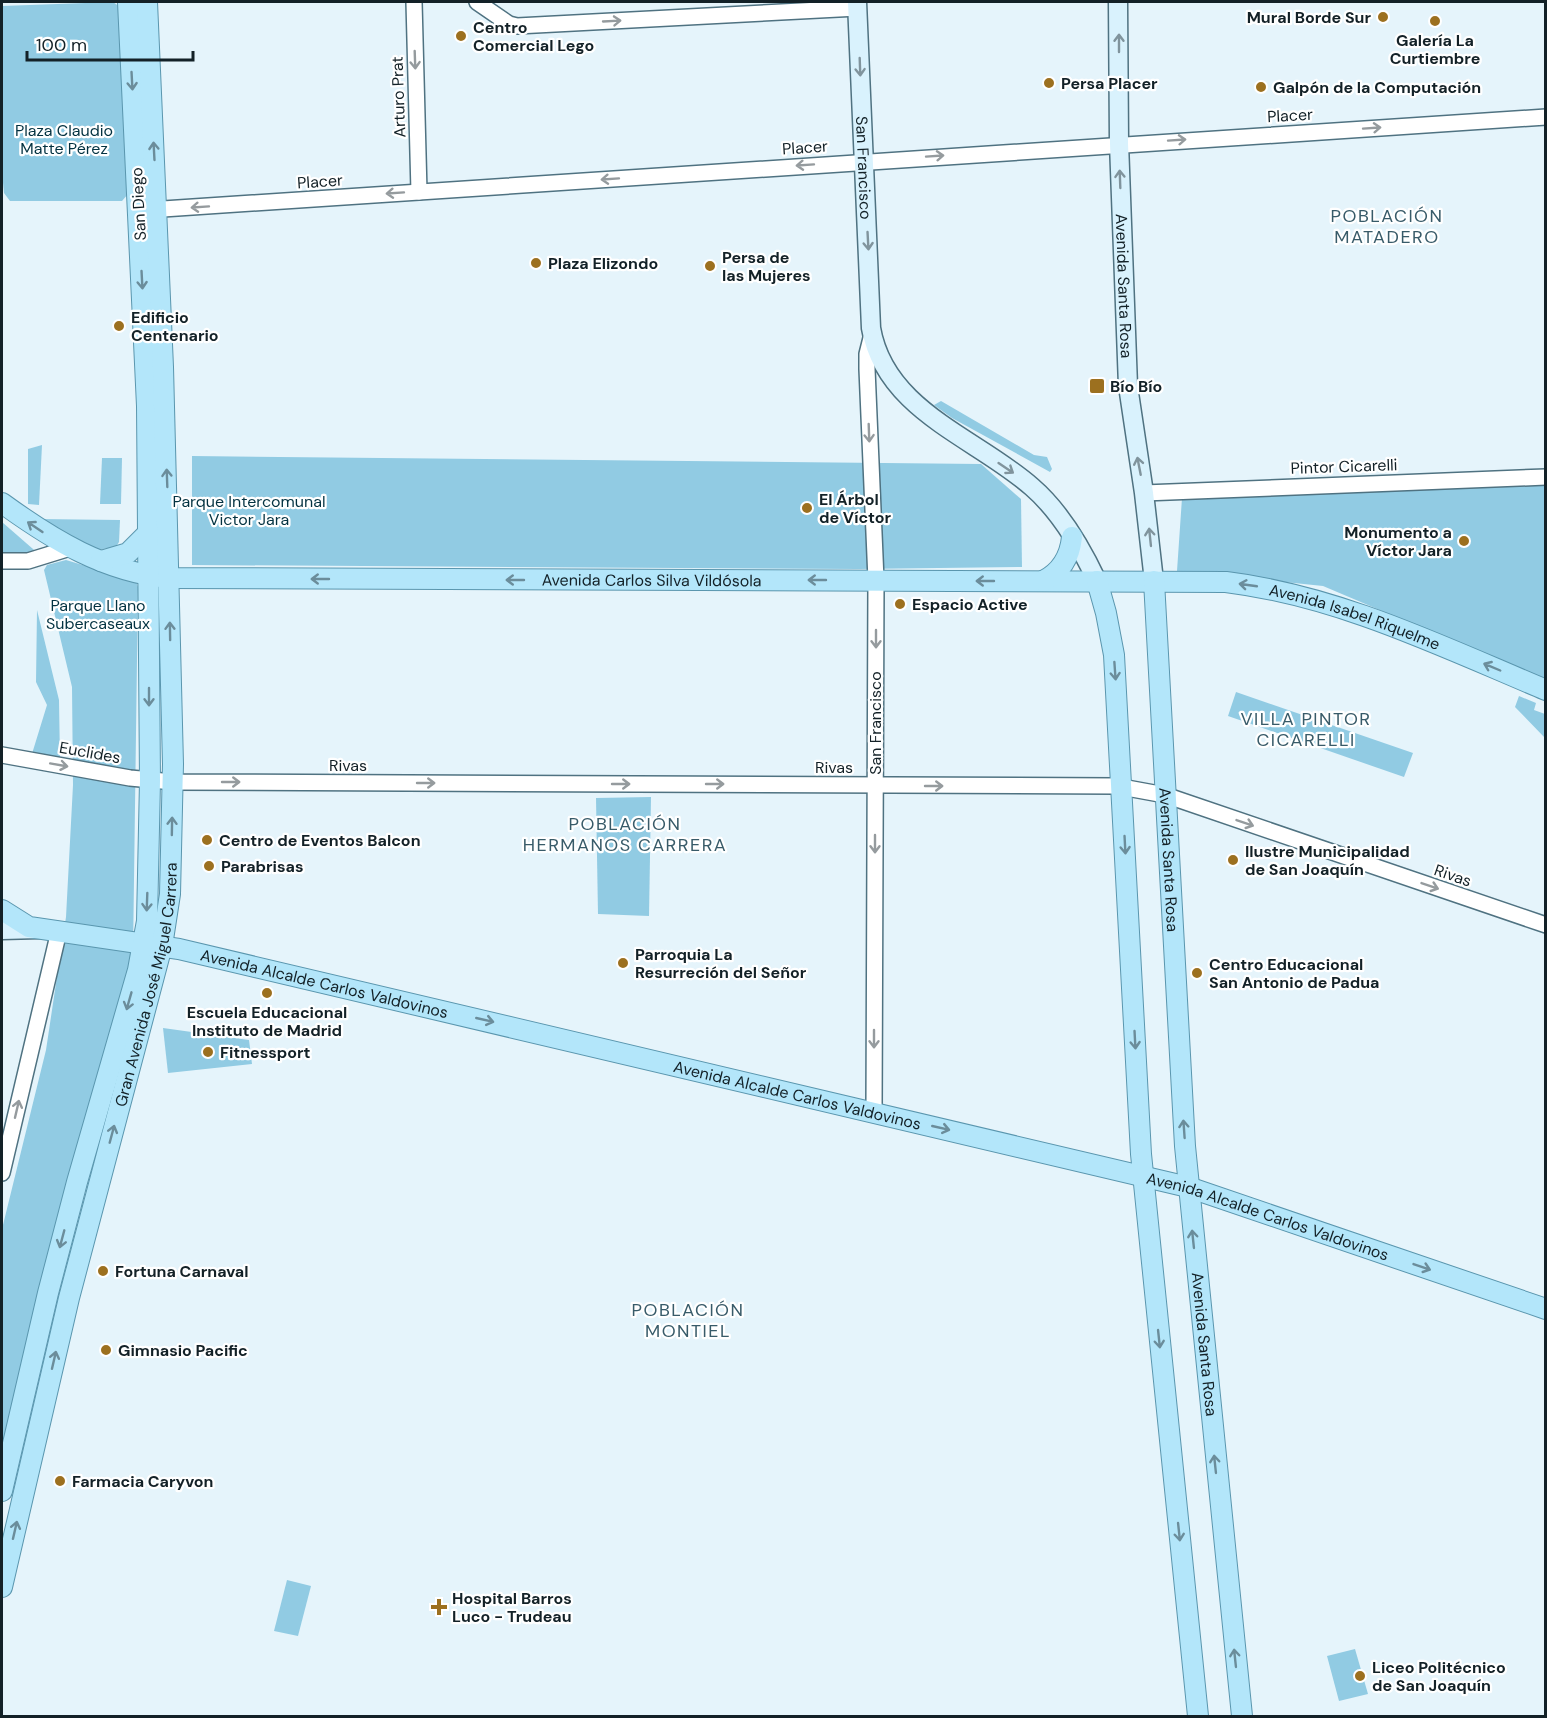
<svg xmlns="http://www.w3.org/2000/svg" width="1547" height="1718" font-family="'DM Sans',sans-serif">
  <rect width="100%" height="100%" fill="#e5f4fb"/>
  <g fill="#91cbe3">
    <path d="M113,2l7,5 8,187 -6,7h-112l-6,-8 -2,-20v-167z"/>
    <path d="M941,401l93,54 13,2 5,12 -2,3 -98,-54 -18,-13z"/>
    <path d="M42,445l-3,60 -11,-1v-55z"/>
    <path d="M192,456l789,8 40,35 1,68 -163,2 -667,-4z"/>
    <path d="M102,458h20l-1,46h-21z"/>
    <path d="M1545,485v195l-222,-94 -146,-15 5,-73z"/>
    <path d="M39,519l81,1 -1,22 -3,5 -20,3z"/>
    <path d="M2,522l39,34 -39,3z"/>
    <path d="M66,560l70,21 2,6 -5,366 -60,215 -71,289v-228l44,-179 20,-133 7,-132 -1,-98 -28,-117 3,-5z"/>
    <path d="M37,610l22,90 1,61 -29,-4 16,-52 -11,-23z"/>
    <path d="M1236,692l177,61 -9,24 -176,-61z"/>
    <path d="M1519,696l17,7 -2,7 11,4v24l-30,-31z"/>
    <path d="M651,797l-2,119 -51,-2 -2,-116z"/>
    <path d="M163,1028l86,12 3,24 -84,9z"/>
    <path d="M287,1580l24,6 -13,50 -24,-5z"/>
    <path d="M1355,1649l13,45 -29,7 -12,-45z"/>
  </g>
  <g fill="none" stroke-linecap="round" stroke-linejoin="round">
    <defs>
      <g id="tertiary">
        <path d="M414,2l5,190"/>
        <path d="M477,2l32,22 8,2 341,-18"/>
        <path d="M148,210l1398,-93"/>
        <path d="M872,334l-5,20v15l9,211 -2,533"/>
        <path d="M1144,493l402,-16"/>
        <path d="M2,561h26l42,-13"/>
        <path d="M2,755l128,23 43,4 943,4 49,9 381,130"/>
        <path d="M2,1173l57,-242"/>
      </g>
      <g id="secondary">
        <path id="s1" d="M857,2l14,326c14,83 106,110 161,159 29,25 49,60 65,94"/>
        <path id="s2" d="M1118,2l1,141 9,243 16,107 10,88"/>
        <path d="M2,930l37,-1"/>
      </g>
      <g id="primary">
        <path id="s3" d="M2,503c51,37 103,69 167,75l1057,4c113,14 215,64 320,108"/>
        <path d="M101,561l27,-8 20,-20"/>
        <path d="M1043,581c18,-9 27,-24 29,-44"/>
        <path d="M1097,581l9,32 8,42 27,499 57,562"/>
        <path id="s4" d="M1154,581l31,565 57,570"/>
        <path id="s5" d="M2,910l27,17 150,22 1009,238 358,122"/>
        <path d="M2,1491l46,-198 29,-111 61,-212 9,-49 3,-140 -3,-375 -19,-404"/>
        <path id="s6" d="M2,1587l67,-289 93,-352 8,-52 3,-130 -10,-397 -16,-365"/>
      </g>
    </defs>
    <use href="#tertiary" stroke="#4f7281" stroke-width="18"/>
    <use href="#secondary" stroke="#4f7281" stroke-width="21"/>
    <use href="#primary" stroke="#5a96ae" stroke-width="22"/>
    <use href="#tertiary" stroke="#fff" stroke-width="15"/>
    <use href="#secondary" stroke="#d9f2fd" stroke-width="18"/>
    <use href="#primary" stroke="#b3e6fa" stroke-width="20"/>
  </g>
  <defs><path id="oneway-shaft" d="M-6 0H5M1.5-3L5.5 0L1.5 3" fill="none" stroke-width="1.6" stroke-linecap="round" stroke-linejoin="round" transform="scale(1.5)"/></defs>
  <g stroke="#959b9e">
    <use href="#oneway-shaft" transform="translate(612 21) rotate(-3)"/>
    <use href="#oneway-shaft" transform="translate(415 60) rotate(88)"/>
    <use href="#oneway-shaft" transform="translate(1372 128) rotate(-4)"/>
    <use href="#oneway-shaft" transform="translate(1177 140) rotate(-4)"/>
    <use href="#oneway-shaft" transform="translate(935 156) rotate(-4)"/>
    <use href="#oneway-shaft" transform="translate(805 165) rotate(176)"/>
    <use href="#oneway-shaft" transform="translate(610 179) rotate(176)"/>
    <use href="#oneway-shaft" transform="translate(395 193) rotate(176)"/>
    <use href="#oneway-shaft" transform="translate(200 207) rotate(176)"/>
    <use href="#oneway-shaft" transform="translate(869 433) rotate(88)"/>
    <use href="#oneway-shaft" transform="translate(876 639) rotate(90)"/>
    <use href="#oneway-shaft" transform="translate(59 765) rotate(10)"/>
    <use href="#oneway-shaft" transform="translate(231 782)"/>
    <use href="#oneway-shaft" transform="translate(426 783)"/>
    <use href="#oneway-shaft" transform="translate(621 784)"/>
    <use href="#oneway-shaft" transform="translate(715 784)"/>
    <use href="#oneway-shaft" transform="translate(934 786)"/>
    <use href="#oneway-shaft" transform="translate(1245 823) rotate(19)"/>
    <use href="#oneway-shaft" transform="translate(875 844) rotate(90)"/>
    <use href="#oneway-shaft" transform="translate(1430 886) rotate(19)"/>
    <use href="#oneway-shaft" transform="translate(874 1039) rotate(90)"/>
    <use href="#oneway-shaft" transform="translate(17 1109) rotate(-77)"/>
  </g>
  <g stroke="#80949d">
    <use href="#oneway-shaft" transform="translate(1119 43) rotate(-90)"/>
    <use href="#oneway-shaft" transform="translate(860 67) rotate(88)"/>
    <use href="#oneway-shaft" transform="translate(1120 179) rotate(-92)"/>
    <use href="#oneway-shaft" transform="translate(868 241) rotate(87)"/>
    <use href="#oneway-shaft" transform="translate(1139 466) rotate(-101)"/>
    <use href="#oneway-shaft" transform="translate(1006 468) rotate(34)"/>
    <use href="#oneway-shaft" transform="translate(1150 537) rotate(-96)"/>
  </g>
  <g stroke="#6b8d9b">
    <use href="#oneway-shaft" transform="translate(132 81) rotate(87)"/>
    <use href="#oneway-shaft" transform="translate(154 151) rotate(-93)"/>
    <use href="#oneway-shaft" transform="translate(142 280) rotate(87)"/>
    <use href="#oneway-shaft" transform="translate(167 478) rotate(-92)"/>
    <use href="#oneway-shaft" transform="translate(35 527) rotate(-146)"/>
    <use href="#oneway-shaft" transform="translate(320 579) rotate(-180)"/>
    <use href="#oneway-shaft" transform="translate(515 580) rotate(-180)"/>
    <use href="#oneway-shaft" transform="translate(817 580) rotate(180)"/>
    <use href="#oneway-shaft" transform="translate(985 581) rotate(-180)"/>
    <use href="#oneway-shaft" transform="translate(1248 585) rotate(-172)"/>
    <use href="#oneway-shaft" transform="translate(170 631) rotate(-91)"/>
    <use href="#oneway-shaft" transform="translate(1492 667) rotate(-157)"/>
    <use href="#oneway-shaft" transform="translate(1115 671) rotate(86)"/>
    <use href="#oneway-shaft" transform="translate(149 697) rotate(90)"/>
    <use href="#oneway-shaft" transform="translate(172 826) rotate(-89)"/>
    <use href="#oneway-shaft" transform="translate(1125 845) rotate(87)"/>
    <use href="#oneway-shaft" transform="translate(147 902) rotate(92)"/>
    <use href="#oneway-shaft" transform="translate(129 1001) rotate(106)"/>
    <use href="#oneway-shaft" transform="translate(485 1020) rotate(13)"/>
    <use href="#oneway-shaft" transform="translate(1135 1040) rotate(87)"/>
    <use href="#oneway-shaft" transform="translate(941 1128) rotate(13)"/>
    <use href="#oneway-shaft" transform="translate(1184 1129) rotate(-94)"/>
    <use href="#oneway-shaft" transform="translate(112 1134) rotate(-75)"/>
    <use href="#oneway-shaft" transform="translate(62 1239) rotate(105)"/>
    <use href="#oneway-shaft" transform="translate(1193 1239) rotate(-96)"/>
    <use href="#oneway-shaft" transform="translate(1422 1267) rotate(19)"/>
    <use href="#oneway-shaft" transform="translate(1159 1339) rotate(84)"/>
    <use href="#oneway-shaft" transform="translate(54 1360) rotate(-77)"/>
    <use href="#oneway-shaft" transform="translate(1215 1464) rotate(-96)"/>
    <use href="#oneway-shaft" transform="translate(15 1530) rotate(-77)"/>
    <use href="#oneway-shaft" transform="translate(1179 1532) rotate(84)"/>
    <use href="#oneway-shaft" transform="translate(1235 1658) rotate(-96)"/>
  </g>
  <g fill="#9c701f" stroke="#fff" stroke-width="2">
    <circle cx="1383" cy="17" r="6"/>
    <circle cx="1435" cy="21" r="6"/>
    <circle cx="461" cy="36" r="6"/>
    <circle cx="1049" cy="83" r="6"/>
    <circle cx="1261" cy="87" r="6"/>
    <circle cx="536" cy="263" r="6"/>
    <circle cx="710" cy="266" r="6"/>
    <circle cx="119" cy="326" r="6"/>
    <rect x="1089" y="378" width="16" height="16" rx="3"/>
    <circle cx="807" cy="508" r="6"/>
    <circle cx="1464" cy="541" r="6"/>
    <circle cx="900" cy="604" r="6"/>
    <circle cx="207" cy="840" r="6"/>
    <circle cx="1233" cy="860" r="6"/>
    <circle cx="209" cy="866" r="6"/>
    <circle cx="623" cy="963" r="6"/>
    <circle cx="1197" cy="973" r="6"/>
    <circle cx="267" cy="993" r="6"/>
    <circle cx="208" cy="1052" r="6"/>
    <circle cx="103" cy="1271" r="6"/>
    <circle cx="106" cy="1350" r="6"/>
    <circle cx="60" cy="1481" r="6"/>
    <path d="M436 1598h6v6h6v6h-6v6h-6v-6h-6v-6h6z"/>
    <circle cx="1360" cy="1676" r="6"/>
  </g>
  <g text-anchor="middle" stroke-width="4.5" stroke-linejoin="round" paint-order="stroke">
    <g font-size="16" font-weight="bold" fill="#132127" stroke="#fff" text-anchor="start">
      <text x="1371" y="23" text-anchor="end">Mural Borde Sur</text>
      <text x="473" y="33">Centro<tspan x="473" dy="18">Comercial Lego</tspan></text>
      <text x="1435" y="46" text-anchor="middle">Galería La<tspan x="1435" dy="18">Curtiembre</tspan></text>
      <text x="1061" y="89">Persa Placer</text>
      <text x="1273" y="93">Galpón de la Computación</text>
      <text x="722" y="263">Persa de<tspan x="722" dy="18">las Mujeres</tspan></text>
      <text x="548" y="269">Plaza Elizondo</text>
      <text x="131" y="323">Edificio<tspan x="131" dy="18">Centenario</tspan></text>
      <text x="1110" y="392">Bío Bío</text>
      <text x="819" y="505">El Árbol<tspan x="819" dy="18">de Víctor</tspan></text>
      <text x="1452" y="538" text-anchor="end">Monumento a<tspan x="1452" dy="18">Víctor Jara</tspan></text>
      <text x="912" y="610">Espacio Active</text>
      <text x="219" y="846">Centro de Eventos Balcon</text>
      <text x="1245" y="857">Ilustre Municipalidad<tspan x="1245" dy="18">de San Joaquín</tspan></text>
      <text x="221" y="872">Parabrisas</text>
      <text x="635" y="960">Parroquia La<tspan x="635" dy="18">Resurreción del Señor</tspan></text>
      <text x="1209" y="970">Centro Educacional<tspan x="1209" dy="18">San Antonio de Padua</tspan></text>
      <text x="267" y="1018" text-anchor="middle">Escuela Educacional<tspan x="267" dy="18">Instituto de Madrid</tspan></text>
      <text x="220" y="1058">Fitnessport</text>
      <text x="115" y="1277">Fortuna Carnaval</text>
      <text x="118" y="1356">Gimnasio Pacific</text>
      <text x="72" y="1487">Farmacia Caryvon</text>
      <text x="452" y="1604">Hospital Barros<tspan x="452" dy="18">Luco - Trudeau</tspan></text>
      <text x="1372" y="1673">Liceo Politécnico<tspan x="1372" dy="18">de San Joaquín</tspan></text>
    </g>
    <g font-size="16" fill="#132127" stroke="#fff">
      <text transform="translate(398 97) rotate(-92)" y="6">Arturo Prat</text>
      <text transform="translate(1290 115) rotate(-3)" y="6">Placer</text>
      <text transform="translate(805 147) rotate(-4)" y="6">Placer</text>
      <text dy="6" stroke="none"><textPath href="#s1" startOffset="166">San Francisco</textPath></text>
      <text transform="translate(320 181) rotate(-4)" y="6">Placer</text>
      <text transform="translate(138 204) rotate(-93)" y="6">San Diego</text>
      <text dy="6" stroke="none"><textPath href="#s2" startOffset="284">Avenida Santa Rosa</textPath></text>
      <text transform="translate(1344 466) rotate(-2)" y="6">Pintor Cicarelli</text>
      <text dy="6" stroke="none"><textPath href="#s3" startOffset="668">Avenida Carlos Silva Vildósola</textPath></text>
      <text dy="6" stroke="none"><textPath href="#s3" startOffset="1376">Avenida Isabel Riquelme</textPath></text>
      <text transform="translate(875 723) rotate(-90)" y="6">San Francisco</text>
      <text transform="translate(90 752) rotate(10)" y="6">Euclides</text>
      <text x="348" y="771">Rivas</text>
      <text x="834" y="773">Rivas</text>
      <text dy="6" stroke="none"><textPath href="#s4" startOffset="279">Avenida Santa Rosa</textPath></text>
      <text transform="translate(1453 875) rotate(19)" y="6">Rivas</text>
      <text dy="6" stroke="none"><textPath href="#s5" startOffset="333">Avenida Alcalde Carlos Valdovinos</textPath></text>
      <text dy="6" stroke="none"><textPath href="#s6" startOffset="620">Gran Avenida José Miguel Carrera</textPath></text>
      <text dy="6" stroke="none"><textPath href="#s5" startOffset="819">Avenida Alcalde Carlos Valdovinos</textPath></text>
      <text dy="6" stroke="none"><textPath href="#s5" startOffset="1305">Avenida Alcalde Carlos Valdovinos</textPath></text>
      <text dy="6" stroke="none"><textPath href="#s4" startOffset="765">Avenida Santa Rosa</textPath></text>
    </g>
    <g font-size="16" fill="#033241" stroke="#fff">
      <text x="64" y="136">Plaza Claudio<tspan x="64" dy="18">Matte Pérez</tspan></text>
      <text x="249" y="507">Parque Intercomunal<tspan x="249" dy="18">Victor Jara</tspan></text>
      <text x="98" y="611">Parque Llano<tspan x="98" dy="18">Subercaseaux</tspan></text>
    </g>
    <g font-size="18" letter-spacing="1.5" fill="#385b69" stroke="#fff">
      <text x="1387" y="222">POBLACIÓN<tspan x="1387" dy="21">MATADERO</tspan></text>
      <text x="1306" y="725">VILLA PINTOR<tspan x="1306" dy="21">CICARELLI</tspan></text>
      <text x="625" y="830">POBLACIÓN<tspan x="625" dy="21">HERMANOS CARRERA</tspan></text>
      <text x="688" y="1316">POBLACIÓN<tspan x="688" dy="21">MONTIEL</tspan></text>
    </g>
  </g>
  <rect width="1547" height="1718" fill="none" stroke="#132127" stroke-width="6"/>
  <path d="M27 51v9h166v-9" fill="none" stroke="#132127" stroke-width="3"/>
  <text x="36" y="51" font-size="18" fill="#132127" stroke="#ffffff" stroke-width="4.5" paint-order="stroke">100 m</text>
</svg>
